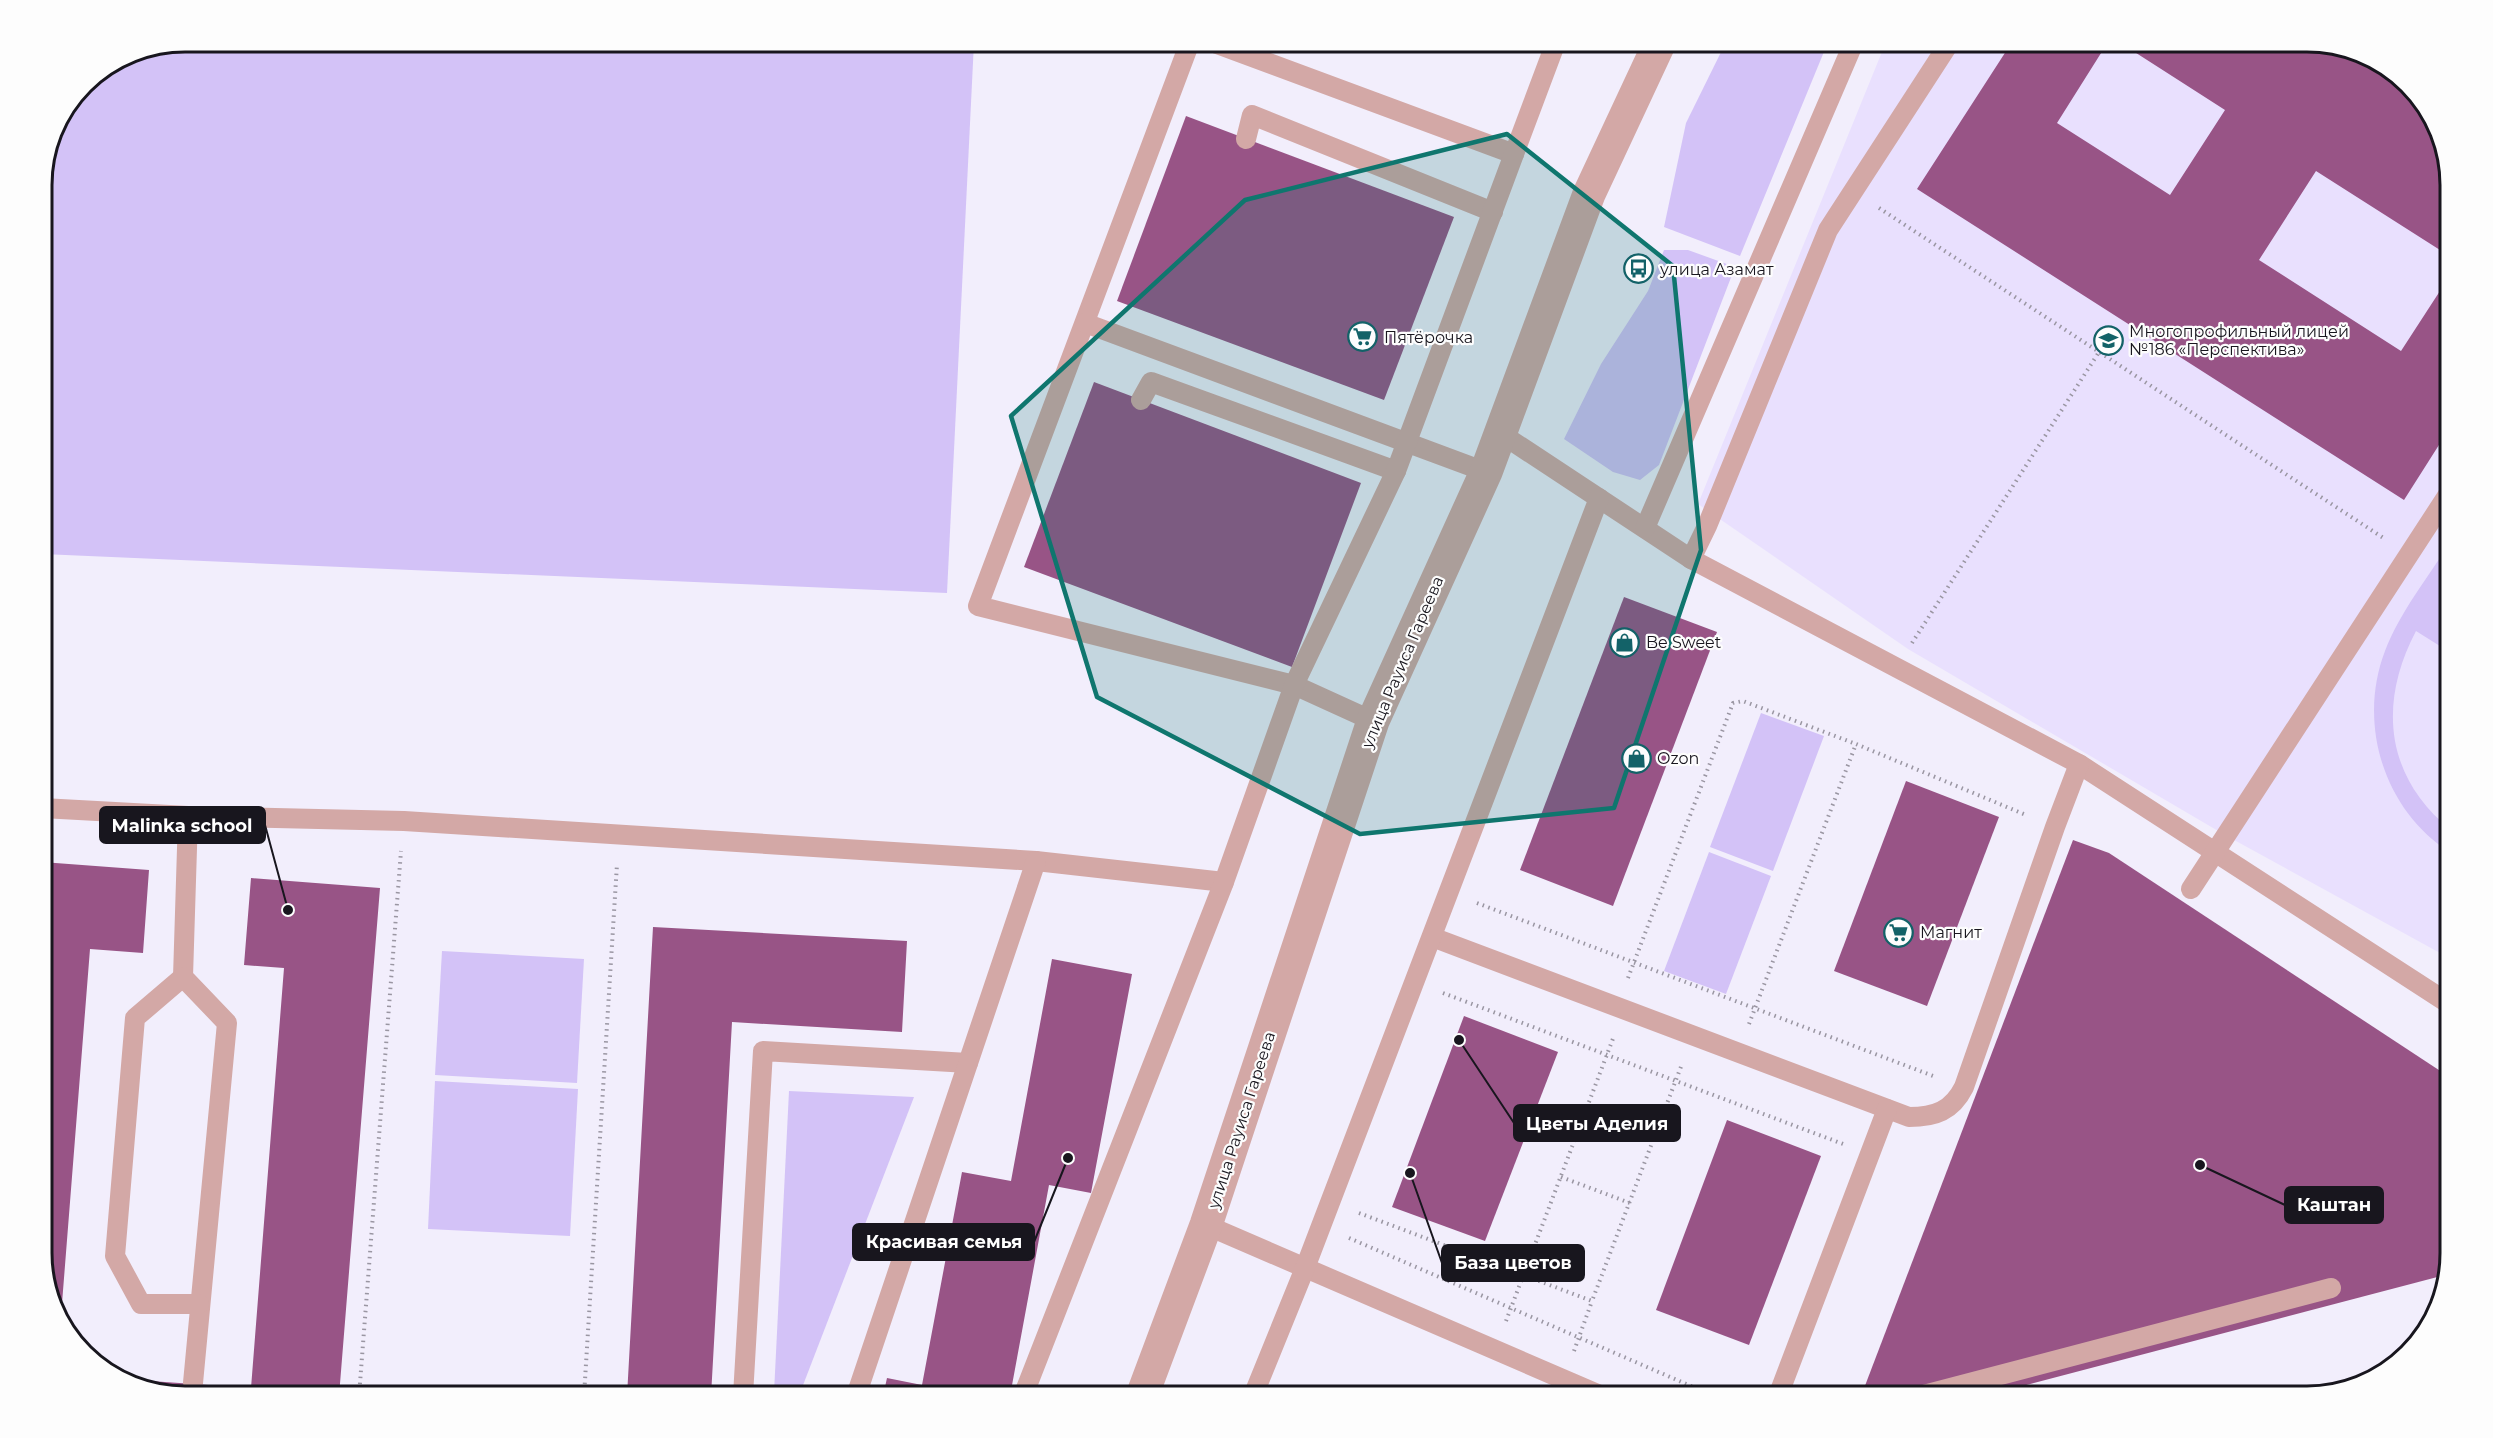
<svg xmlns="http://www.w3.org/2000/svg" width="2493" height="1438" font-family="Montserrat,sans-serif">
  <rect width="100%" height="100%" fill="#f2eefc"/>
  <path fill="#e9e0fe" d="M1886,42h421l72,19 72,116v782l-226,-124 -317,-186 -210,-145z"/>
  <g fill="#d3c2f7">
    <path d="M186,42h788l-27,551 -905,-39v-377l11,-47 31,-46 47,-31z"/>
    <path d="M1726,42h102l-88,214 -76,-29 22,-104z"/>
    <path d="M1664,250h24l47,17 -76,198 -19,15 -27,-8 -49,-33 37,-75 47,-73z"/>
    <path d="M2451,541v112l-35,-22c-38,72 -31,146 35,199v23c-67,-42 -94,-129 -66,-202 15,-39 44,-75 66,-110z"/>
    <path d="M1761,713l63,23 -51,135 -63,-24z"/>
    <path d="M1709,852l62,24 -45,118 -62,-23z"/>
    <path d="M442,951l142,8 -7,124 -142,-8z"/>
    <path d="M435,1081l143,8 -8,147 -142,-7z"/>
    <path d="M789,1091l125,6 -114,296h-26z"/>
  </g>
  <g fill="#985486">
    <path d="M2012,42h96l-51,81 113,72 55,-85 -106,-68h188l72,19 53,53 19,63v80l-135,-86 -57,89 142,91 50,-77v152l-47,74 -487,-311z"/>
    <path d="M1186,116l268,101 -70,183 -267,-99z"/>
    <path d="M1094,382l267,101 -69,184 -268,-100z"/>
    <path d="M1624,597l93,35 -104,274 -93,-36z"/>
    <path d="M1906,781l93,36 -72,189 -93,-35z"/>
    <path d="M2073,840l36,13 342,225v175l-6,22 -461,121h-119l-2,-5z"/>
    <path d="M42,862l107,8 -6,83 -53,-4 -29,367 -19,-55z"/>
    <path d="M251,878l129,10 -41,508h-153l-64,-17 129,9 33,-420 -40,-3z"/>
    <path d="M653,927l254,14 -5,91 -170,-10 -21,374h-84z"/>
    <path d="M1052,959l80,15 -41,219 -42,-8 -39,211h-34l-17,-3v3h-76l4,-18 35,7 40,-213 49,9z"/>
    <path d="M1464,1016l94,36 -73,189 -93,-34z"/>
    <path d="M1727,1120l94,36 -72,189 -93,-35z"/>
  </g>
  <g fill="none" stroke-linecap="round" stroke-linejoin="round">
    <g stroke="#9a96a2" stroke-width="4" stroke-dasharray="1.5 4.5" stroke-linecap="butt">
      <path d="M1879,208l506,331"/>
      <path d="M1912,643l187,-291"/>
      <path d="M1477,903l459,174"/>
      <path d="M1628,978l105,-275 10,-2 113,43"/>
      <path d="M1443,993l400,151"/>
      <path d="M1749,1024l107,-280 170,71"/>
      <path d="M1561,1177l69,26"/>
      <path d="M1359,1213l233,88 90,-237"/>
      <path d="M1349,1238l365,158"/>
      <path d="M1506,1321l108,-285"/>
      <path d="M1574,1351l18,-50"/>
      <path d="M359,1396l42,-545"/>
      <path d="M584,1396l33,-532"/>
    </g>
    <g stroke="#d3a8a6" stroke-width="20">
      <path d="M1190,42l-212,564 316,79 79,36"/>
      <path d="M1212,42l302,112 42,-112"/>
      <path d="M1246,139l6,-24 241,97"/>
      <path d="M1085,323l401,149"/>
      <path d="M1141,400l10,-18 245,89"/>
      <path d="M1500,433l191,126 388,205 372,241"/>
      <path d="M1645,528l209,-486"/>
      <path d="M1691,559l16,-33 121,-296 122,-188"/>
      <path d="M42,808l146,8 216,5 632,40 188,21"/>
      <path d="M188,816l-5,161 44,46 -34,360"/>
      <path d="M2191,889l260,-399"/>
      <path d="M1432,937l477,180c26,0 43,-6 55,-30l91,-260 24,-63"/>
      <path d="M183,977l-48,41 -20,238 26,48h58"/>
      <path d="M1206,1225l396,171"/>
      <path d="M743,1396l20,-345 205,12"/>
      <path d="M856,1396l180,-535"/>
      <path d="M1023,1396l201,-514 70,-197 102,-214 118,-317"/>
      <path d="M1253,1396l52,-128 294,-770"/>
      <path d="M1778,1396l109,-287"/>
      <path d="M1920,1396l411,-108"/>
    </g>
    <path stroke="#d3a8a6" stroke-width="33" d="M1142,1396l64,-171 167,-504 113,-249 103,-278 71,-152"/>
  </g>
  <path fill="#0f766e" fill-opacity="0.2" stroke="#0f766e" stroke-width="4.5" stroke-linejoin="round" d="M1507,134l166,132 28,284 -87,258 -254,26 -263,-137 -86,-281 234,-216z"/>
  <defs>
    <symbol id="bus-ring" viewBox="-11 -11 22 22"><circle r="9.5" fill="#fdfdfd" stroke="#136268" stroke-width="1.5"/><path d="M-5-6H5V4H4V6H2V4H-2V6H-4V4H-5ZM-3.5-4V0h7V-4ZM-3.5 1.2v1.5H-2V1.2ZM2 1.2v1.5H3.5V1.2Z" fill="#136268"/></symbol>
    <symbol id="supermarket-ring" viewBox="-11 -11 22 22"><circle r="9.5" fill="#fdfdfd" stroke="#136268" stroke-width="1.5"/><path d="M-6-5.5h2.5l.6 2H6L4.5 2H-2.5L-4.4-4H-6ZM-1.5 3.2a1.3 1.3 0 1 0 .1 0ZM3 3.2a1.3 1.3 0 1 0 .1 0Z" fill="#136268"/></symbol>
    <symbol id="school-ring" viewBox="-11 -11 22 22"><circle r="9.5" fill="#fdfdfd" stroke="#136268" stroke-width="1.5"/><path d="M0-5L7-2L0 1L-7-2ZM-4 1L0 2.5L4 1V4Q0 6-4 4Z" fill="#136268"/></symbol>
    <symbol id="shop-ring" viewBox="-11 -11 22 22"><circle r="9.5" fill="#fdfdfd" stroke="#136268" stroke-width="1.5"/><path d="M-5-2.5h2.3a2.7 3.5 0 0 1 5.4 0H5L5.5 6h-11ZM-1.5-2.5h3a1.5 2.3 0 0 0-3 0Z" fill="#136268"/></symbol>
  </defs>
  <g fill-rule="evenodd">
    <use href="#bus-ring" x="1622" y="252" width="33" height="33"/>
    <use href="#supermarket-ring" x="1346" y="320" width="33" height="33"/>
    <use href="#school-ring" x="2092" y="324" width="33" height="33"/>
    <use href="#shop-ring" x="1608" y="626" width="33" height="33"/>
    <use href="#shop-ring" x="1620" y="742" width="33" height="33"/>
    <use href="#supermarket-ring" x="1882" y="916" width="33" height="33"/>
  </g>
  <g text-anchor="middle" stroke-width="4.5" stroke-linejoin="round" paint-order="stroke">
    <g font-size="16" fill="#18161e" stroke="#fdfdfd" text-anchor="start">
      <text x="1660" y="275">улица Азамат</text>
      <text x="2129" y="337">Многопрофильный лицей<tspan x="2129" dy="18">№186 «Перспектива»</tspan></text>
      <text x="1384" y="343">Пятёрочка</text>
      <text x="1646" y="648">Be Sweet</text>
      <text x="1657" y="764">Ozon</text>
      <text x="1920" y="938">Магнит</text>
    </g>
    <g font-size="16" fill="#18161e" stroke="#fdfdfd">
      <text transform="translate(1402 662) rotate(-67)" y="6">улица Рауиса Гареева</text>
      <text transform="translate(1241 1120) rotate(-72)" y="6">улица Рауиса Гареева</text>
    </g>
  </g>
  <path d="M0 0H2493V1438H0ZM185 52H2307A133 133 0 0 1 2440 185V1253A133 133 0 0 1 2307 1386H185A133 133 0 0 1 52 1253V185A133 133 0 0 1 185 52Z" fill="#fdfdfd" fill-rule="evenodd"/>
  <path fill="none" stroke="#18161e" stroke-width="3" d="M185 52H2307A133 133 0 0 1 2440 185V1253A133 133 0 0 1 2307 1386H185A133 133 0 0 1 52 1253V185A133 133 0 0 1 185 52Z"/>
  <path fill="none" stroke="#18161e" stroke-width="2" d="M288 910L265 825M1459 1040L1514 1123M2200 1165L2285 1205M1068 1158L1034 1242M1410 1173L1442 1263"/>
  <g fill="#18161e" stroke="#fdfdfd" stroke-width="2">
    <circle cx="288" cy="910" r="6"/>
    <circle cx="1459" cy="1040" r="6"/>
    <circle cx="2200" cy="1165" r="6"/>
    <circle cx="1068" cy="1158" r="6"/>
    <circle cx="1410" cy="1173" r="6"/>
  </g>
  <g fill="#18161e" stroke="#18161e" stroke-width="2">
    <rect x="100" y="807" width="165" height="36" rx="6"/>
    <rect x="1514" y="1105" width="166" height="36" rx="6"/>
    <rect x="2285" y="1187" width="98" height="36" rx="6"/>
    <rect x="853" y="1224" width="181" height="36" rx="6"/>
    <rect x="1442" y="1245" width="142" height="36" rx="6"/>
  </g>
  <g font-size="18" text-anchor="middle" font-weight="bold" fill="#fff">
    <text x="182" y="832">Malinka school</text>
    <text x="1597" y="1130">Цветы Аделия</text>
    <text x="2334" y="1211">Каштан</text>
    <text x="944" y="1248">Красивая семья</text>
    <text x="1513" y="1269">База цветов</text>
  </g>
</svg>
